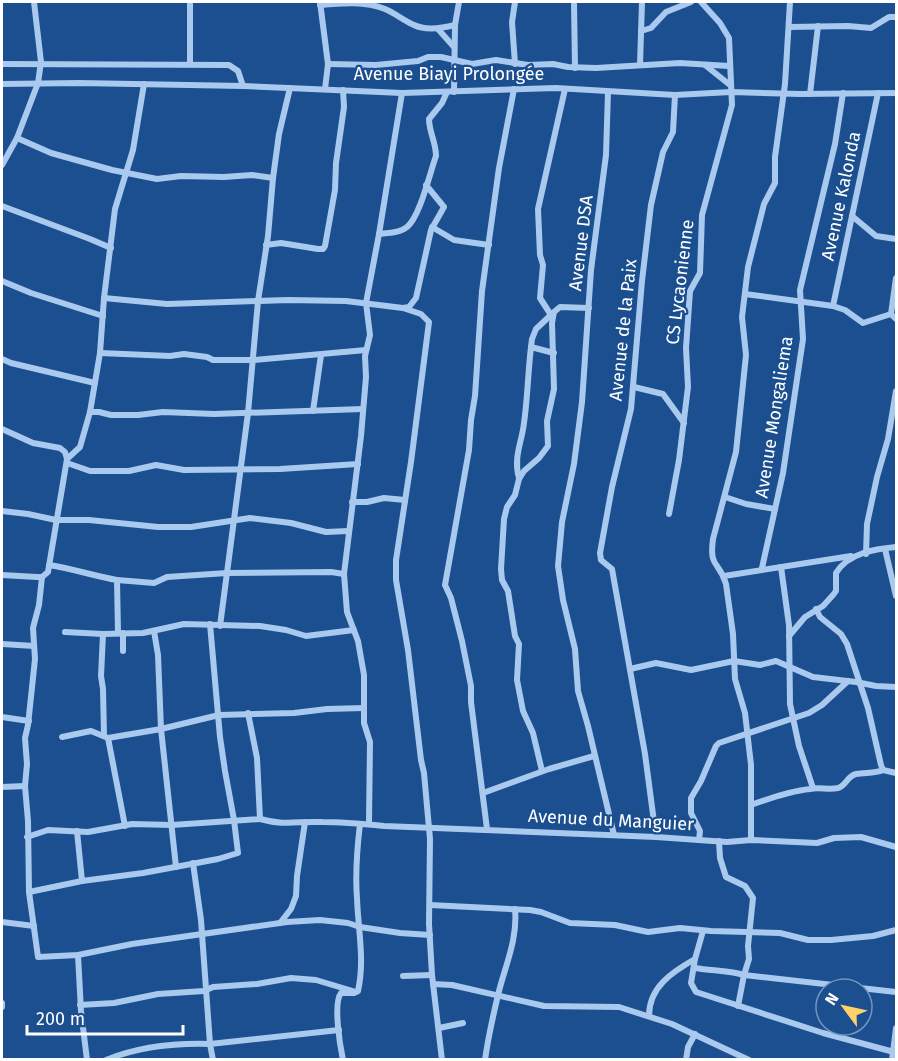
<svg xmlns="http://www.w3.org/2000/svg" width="898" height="1061" font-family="'Fira Sans',sans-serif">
  <rect width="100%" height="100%" fill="#1b4f8f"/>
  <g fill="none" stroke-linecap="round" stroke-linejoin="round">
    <g stroke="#a9c9ee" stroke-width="6">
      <path d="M190,2v62"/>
      <path d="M320,2l8,62 -3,25"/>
      <path d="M574,2l1,66"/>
      <path d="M320,5c22,-2 45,-4 65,4 10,4 19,12 29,16 12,6 29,3 41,0"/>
      <path d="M790,27l58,-1 23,2 18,-11h7"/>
      <path d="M438,29l16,18"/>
      <path d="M641,31l10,-3 15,-16 25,-10"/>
      <path d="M2,64l227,1 9,6 5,15"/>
      <path d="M328,64l48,1 42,-4 10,-4h13l31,7 24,-4 32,5 25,-1 15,3 28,1 84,-5 49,3"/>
      <path d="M515,64l-3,-42 3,-20"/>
      <path d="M640,65l2,-63"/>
      <path d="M705,65l25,20"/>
      <path d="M2,84l77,-1 164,3 159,7 154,-5 119,7 56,-3 69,2 96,-1"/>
      <path d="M454,92l1,-67 4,-23"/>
      <path d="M608,92l-2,63 -15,115 -9,132 -8,62 -12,58 -4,44 5,34 12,49 3,42 10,35 26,109"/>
      <path d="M810,94l8,-68"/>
      <path d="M17,138l34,15 61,17 45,9 24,-3 43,1 28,-2 21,3"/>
      <path d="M2,165l15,-27 21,-55 3,-21 -7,-60"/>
      <path d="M2,206l88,33 21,9"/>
      <path d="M852,216l24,20 20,3"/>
      <path d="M432,227l22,13 35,5"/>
      <path d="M379,234l23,-141"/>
      <path d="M266,245l15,-2 37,6h5l2,-3 10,-56 1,-27 8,-56 -1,-17"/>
      <path d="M896,278l-5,36 5,5"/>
      <path d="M2,281l29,12 72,23"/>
      <path d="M745,294l88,12 12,4 18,13 28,-9"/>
      <path d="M104,298l63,6 121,-4 58,1 57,7 6,-1 7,-9 15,-68 13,-23 -18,-22"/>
      <path d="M833,306l45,-213"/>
      <path d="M403,308l18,6 8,8 -18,140 -15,98v20l12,70 13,110 3,13 6,66 -1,85 3,51 10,85"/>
      <path d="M551,315l-11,-17 3,-33 -3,-10 -2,-46 27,-120"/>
      <path d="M531,347l23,6"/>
      <path d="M100,353l70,3 14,-2 23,3 6,3h40l113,-10"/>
      <path d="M2,359l9,4 84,20"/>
      <path d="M634,387l29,7 21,29"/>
      <path d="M313,411l8,-56"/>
      <path d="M90,412h9l12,3h27l25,-3 51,2 149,-5"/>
      <path d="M2,429l31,14 27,5 5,4 2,7"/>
      <path d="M67,463l23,8h39l27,-6 28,5 96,-1 78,-5"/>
      <path d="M519,478c-6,-21 3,-36 5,-55 4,-28 4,-56 8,-84l4,-10 17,-16"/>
      <path d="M725,497l21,7 29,5"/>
      <path d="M352,502h15l17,-4 21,2"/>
      <path d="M2,511l26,3 28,6h33l69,7h33l59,-9 41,5 35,9 22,-1"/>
      <path d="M669,514l10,-54 9,-73 -2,-39 4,-57 10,-18 2,-58 30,-110 -3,-67 -9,-15 -19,-21"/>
      <path d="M885,549l11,47"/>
      <path d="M866,554l1,-30 10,-47 11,-38 8,-48"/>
      <path d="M49,565c25,4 45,11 68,15l1,53"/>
      <path d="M781,567l8,58 1,79 9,42 14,42"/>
      <path d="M762,568l21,-95 20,-134 -3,-49 35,-146 8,-51"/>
      <path d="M2,575l35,2h5l6,-5 19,-113 13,-12 10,-35 10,-59 4,-55 11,-89 18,-59 11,-66"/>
      <path d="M724,576l127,-20"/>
      <path d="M117,580l37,3 13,-6 60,-4 104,-1 13,2"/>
      <path d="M816,609l4,8 21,17 6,10 21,64 13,57 2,5 13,3"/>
      <path d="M220,626l28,-213 10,-112 10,-65 5,-58 6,-44 11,-46"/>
      <path d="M154,631l4,24 3,74 15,138"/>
      <path d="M65,632l38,2 40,-1 41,-9 76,2 26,4 20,6 48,-6"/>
      <path d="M103,634l-2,42 2,13 1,47"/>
      <path d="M789,636l16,-19 18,-11 10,-11 3,-4v-18c12,-20 39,-24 60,-26"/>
      <path d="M2,644l32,2"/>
      <path d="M123,651v-18"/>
      <path d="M630,669l26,-6 35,7 43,-9 26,4 16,-4 37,16 43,5 20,4 20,1"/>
      <path d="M2,717l27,4"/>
      <path d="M62,737l29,-6 17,7 53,-9 58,-14 75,-2 33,-4 37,-1"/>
      <path d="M108,738l17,88"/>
      <path d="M542,771l-9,-38 -10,-22 -6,-31 2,-36 -4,-8 -7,-45 -6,-11 -1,-11 3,-50 3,-12 8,-12 4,-16 5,-8 15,-13 9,-12 -1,-25 7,-32 -2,-66 2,-11 6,-5 29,1"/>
      <path d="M25,786l2,-22 -2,-26 3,-13 7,-66 -2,-31 6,-23 3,-28"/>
      <path d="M2,787l23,-1 3,35 1,71 9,65 40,-2 54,-11 155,-22 33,-2 28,3 12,4 40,6 30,2"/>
      <path d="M483,793l66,-24 45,-13"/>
      <path d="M751,805c19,-7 39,-14 59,-16 9,-2 19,1 28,-1 8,-2 9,-12 18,-14 9,-2 18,0 27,-4"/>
      <path d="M260,819c25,7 38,2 62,3 21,0 42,2 62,4l272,11 71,5 24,-2 66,3 17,-5 27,-1 35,10"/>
      <path d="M369,823l1,-81 -6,-19v-48l-6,-34 -11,-29 -3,-38 17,-138 5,-59 -1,-21 5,-21 -4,-32 13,-69c9,-1 21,-1 28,-7 13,-10 23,-55 29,-71 0,-14 -7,-24 -7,-37l13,-16 5,-11"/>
      <path d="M487,829l-16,-127v-16l-9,-45 -11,-43 -6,-13 24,-135 2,-30 4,-24 7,-105 17,-123 15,-79"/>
      <path d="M77,831l5,50 61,-8 75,-14 20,-6 -4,-33 -9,-49 -5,-34 -10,-113"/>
      <path d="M27,837l21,-7 40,2 44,-8 40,1 88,-6 -3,-61 -9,-45"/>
      <path d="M656,837l-11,-83 -33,-185 -11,-9 -1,-7 12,-66 19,-78 11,-128 9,-76 12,-53 10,-20 2,-37"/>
      <path d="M699,840l1,-9 -9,-18v-15l10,-17 15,-35 3,-3 90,-30 13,-8 26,-24"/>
      <path d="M751,840v-75l-6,-52 -10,-34 -2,-45 -7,-50c-7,-24 -17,-15 -13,-45l23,-87 10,-97 -4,-38 6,-50 16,-63 11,-21v-26l10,-73 5,-82"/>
      <path d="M719,841l1,17 6,19 19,9 8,12 -5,48 1,13 -5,16 -6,31"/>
      <path d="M29,892l53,-11"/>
      <path d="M430,905l100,5 11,2 29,11 45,2 33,7 32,-4 31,3 69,2 28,7h23l42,-4 23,-6"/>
      <path d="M2,922l32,4"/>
      <path d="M280,923l11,-14 5,-13 1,-20 8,-54"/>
      <path d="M78,955l3,56 6,49"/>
      <path d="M695,959l-4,24 5,9 127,41 71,19 2,-1"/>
      <path d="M695,968c17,3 32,2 49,7l152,17"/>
      <path d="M403,976l29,-1"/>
      <path d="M433,984l19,1 92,21 75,1 53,17 77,36"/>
      <path d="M2,1003v4"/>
      <path d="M80,1005l34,-2 44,-9 46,-3 9,-4 44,-3 34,-6 25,2 40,12"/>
      <path d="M649,1016c0,-29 23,-44 46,-57l8,-28"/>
      <path d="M439,1028l24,-5"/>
      <path d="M106,1060c32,-13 71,-17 104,-16l-9,-124 -8,-57"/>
      <path d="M213,1060l-3,-16 129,-14"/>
      <path d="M343,1060c-3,-14 -10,-57 -2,-67h13l4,-2c7,-31 0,-62 -1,-93 -2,-25 0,-49 3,-74"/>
      <path d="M485,1060c3,-22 8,-44 13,-65 7,-29 20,-56 17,-86"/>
      <path d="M686,1060l2,-13 7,-13"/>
      <path d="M892,1060l4,-32"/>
    </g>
  </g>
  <g text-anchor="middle" stroke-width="4.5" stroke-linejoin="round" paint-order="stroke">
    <g font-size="18" fill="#fff" stroke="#1b4f8f">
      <text x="449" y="80">Avenue Biayi Prolongée</text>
      <text transform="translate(841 196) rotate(-78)" y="6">Avenue Kalonda</text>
      <text transform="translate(581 243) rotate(-83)" y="6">Avenue DSA</text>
      <text transform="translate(680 282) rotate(-83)" y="6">CS Lycaonienne</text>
      <text transform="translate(623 330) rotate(-84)" y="6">Avenue de la Paix</text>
      <text transform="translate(774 417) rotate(-81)" y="6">Avenue Mongaliema</text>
      <text transform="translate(611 820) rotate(3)" y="6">Avenue du Manguier</text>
    </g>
  </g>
  <rect width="898" height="1061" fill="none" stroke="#ffffff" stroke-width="6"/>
  <g transform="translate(844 1007) rotate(303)"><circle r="28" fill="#1b4f8f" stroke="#7695bc" stroke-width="1.5"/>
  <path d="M0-4.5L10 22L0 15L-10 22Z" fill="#ffd166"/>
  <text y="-9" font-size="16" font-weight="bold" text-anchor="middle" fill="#ffffff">N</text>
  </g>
  <path d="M27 1025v9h156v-9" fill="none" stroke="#ffffff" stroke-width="3"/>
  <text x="36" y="1025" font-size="18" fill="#ffffff" stroke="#1b4f8f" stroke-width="4.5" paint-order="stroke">200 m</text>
</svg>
